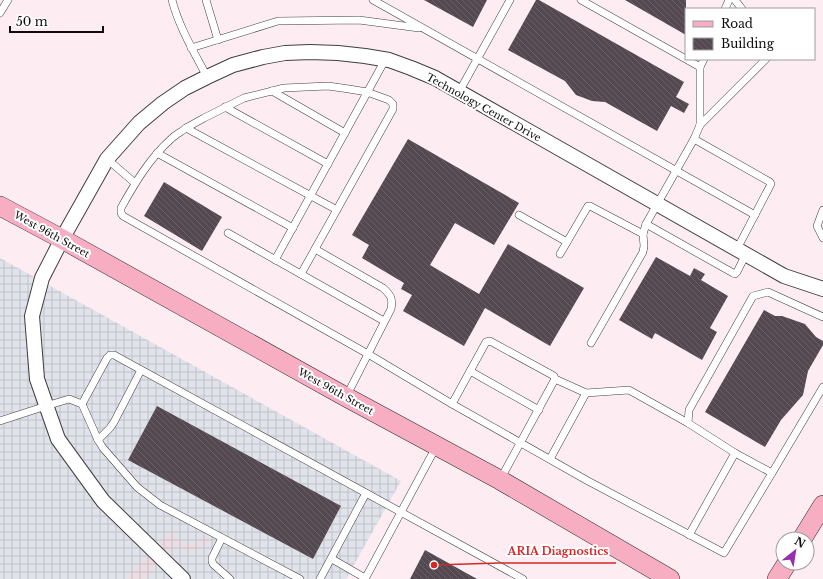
<svg xmlns="http://www.w3.org/2000/svg" width="823" height="579" font-family="'Libre Baskerville',serif">
  <defs>
    <pattern id="industrial-grid" width="8" height="8" patternUnits="userSpaceOnUse"><rect width="8" height="8" fill="#e1e3ea"/><path d="M0 4h8M4 0v8" fill="none" stroke="#c0c2c8"/></pattern>
    <pattern id="plaza-grid" width="8" height="8" patternUnits="userSpaceOnUse"><rect width="8" height="8" fill="#ecdde3"/><path d="M0 4h8M4 0v8" fill="none" stroke="#c9bcc2"/></pattern>
    <pattern id="building-back-hatch" width="6" height="6" patternUnits="userSpaceOnUse"><rect width="6" height="6" fill="#544951"/><path d="M-1 5l2 2M0 0l6 6M5-1l2 2" fill="none" stroke="#685f65"/></pattern>
  </defs>
  <rect width="100%" height="100%" fill="#fdedf3"/>
  <path fill="url(#industrial-grid)" d="M0,258l401,223 -55,98h-346z"/>
  <path fill="url(#plaza-grid)" d="M170,532l10,9 5,3h8l8,-3 4,-5 6,3 -4,5 -5,3 -7,3h-7l-5,-1 -7,-4 -31,34h-18z"/>
  <g fill="url(#building-back-hatch)">
    <path d="M424,0h63l-14,27z"/>
    <path d="M536,0h3l145,82 -8,15 13,7 -5,9 -13,-7 -14,25 -52,-29 -13,-1 -16,-6 -11,-14 -57,-31z"/>
    <path d="M625,0h61v35z"/>
    <path d="M408,139l111,64 -25,42 -39,-22 -25,42 49,29 29,-50 76,44 -34,58 -65,-38 -21,38 -61,-35 9,-16 -11,-6 3,-6 -42,-25 7,-13 -17,-10z"/>
    <path d="M164,182l58,35 -20,34 -58,-35z"/>
    <path d="M656,257l34,19 4,-8 11,6 -4,6 27,16 -18,32 7,4 -15,28 -47,-27 -3,6 -33,-19z"/>
    <path d="M764,310l11,6h7l23,8 11,13 7,4v4l-15,26 -5,24 -22,25 -16,27 -60,-35z"/>
    <path d="M157,406l184,100 -28,53 -185,-99z"/>
    <path d="M425,550l52,29h-67z"/>
  </g>
  <g fill="none" stroke-linecap="round" stroke-linejoin="round">
    <defs>
      <g id="service">
        <path d="M172,0c7,27 22,52 35,77"/>
        <path d="M206,0l12,40"/>
        <path d="M373,0l382,215"/>
        <path d="M581,0l119,67"/>
        <path d="M735,0l7,9"/>
        <path d="M725,9l4,-9"/>
        <path d="M0,13l8,-13"/>
        <path d="M191,48l87,-27 81,-1 60,8"/>
        <path d="M272,91l73,42"/>
        <path d="M459,92l51,-92"/>
        <path d="M225,107l103,57"/>
        <path d="M700,125l66,-66"/>
        <path d="M186,128c-5,4 -11,7 -15,11 -22,20 -36,44 -50,69v5l2,3 245,138 -22,43"/>
        <path d="M694,139l76,43 1,2 -34,65"/>
        <path d="M157,153l136,75"/>
        <path d="M107,159l28,24"/>
        <path d="M337,210l-151,-82 18,-10 40,-20 40,-10 44,-2 21,3 18,3 22,8 4,4v5l-78,140 68,39c8,7 10,11 8,21l-23,45 84,50 34,-62 4,-1 64,35 1,3 -55,101"/>
        <path d="M823,210l-6,16 6,12"/>
        <path d="M519,215l48,27"/>
        <path d="M646,224l87,49 2,1 2,-2 9,-18"/>
        <path d="M228,233l156,88"/>
        <path d="M560,254l28,-48h2l53,28"/>
        <path d="M275,260l110,-200"/>
        <path d="M301,274l14,-25"/>
        <path d="M823,317l-55,-25 -15,4 -64,114 -1,13 47,30 37,20 51,-86"/>
        <path d="M591,343l52,-91 1,-6 -1,-12 3,-10 48,-85 6,-14v-58l4,-8"/>
        <path d="M470,371l69,39"/>
        <path d="M555,379l31,14 43,-3 59,33"/>
        <path d="M82,404l25,-46 3,-3h4l409,224"/>
        <path d="M452,404l136,77 136,72 48,-80"/>
        <path d="M0,421l46,-15 23,-7 13,5 16,36 5,8 34,39 23,18 140,74"/>
        <path d="M98,440l12,-12 4,-6 27,-52"/>
        <path d="M550,459l36,-66"/>
        <path d="M689,535l46,-82"/>
        <path d="M222,538l-10,20v3l1,3 17,15"/>
        <path d="M332,559l33,19"/>
        <path d="M320,579l46,-86"/>
        <path d="M365,579l71,-132"/>
      </g>
      <path id="minor" d="M183,579l-80,-78 -45,-62 -21,-60 -5,-63 10,-38 20,-39 45,-80 32,-36 24,-20 22,-15 22,-11 26,-12 30,-8 22,-4 25,-1 28,1 27,3 24,4 22,8 24,10 349,198 39,13"/>
      <g id="secondary">
        <path d="M0,206l62,33 284,158 154,83 170,99"/>
        <path d="M802,539l21,-34"/>
        <path d="M777,579l10,-16"/>
      </g>
    </defs>
    <use href="#service" stroke="#3f3f3f" stroke-width="8"/>
    <use href="#minor" stroke="#3f3f3f" stroke-width="16"/>
    <use href="#secondary" stroke="#2e2e2e" stroke-width="20"/>
    <use href="#service" stroke="#fff" stroke-width="7"/>
    <use href="#minor" stroke="#fff" stroke-width="14"/>
    <use href="#secondary" stroke="#f8aec2" stroke-width="19"/>
  </g>
  <g text-anchor="middle" stroke-width="4" stroke-linejoin="round" paint-order="stroke">
    <g font-size="10" fill="#0c0c0c" stroke="#fff">
      <text transform="translate(484 107) rotate(29)" y="4">Technology Center Drive</text>
      <text transform="translate(52 234) rotate(29)" y="4">West 96th Street</text>
      <text transform="translate(336 391) rotate(29)" y="4">West 96th Street</text>
    </g>
  </g>
  <path fill="none" stroke="#d62828" stroke-width="1.5" d="M434 565L499 563H616"/>
  <circle fill="#d62828" stroke="#fff" stroke-width="1.5" cx="434" cy="565" r="4"/>
  <g font-size="11" text-anchor="middle" font-weight="bold" fill="#d62828" stroke="#fff" stroke-width="4" stroke-linejoin="round" paint-order="stroke">
    <text x="558" y="555">ARIA Diagnostics</text>
  </g>
  <rect x="685" y="8" width="130" height="52" fill="#ffffff" stroke="#9e9e9e"/>
  <rect x="693" y="21" width="20" height="6" fill="#f8aec2" stroke="#9e9e9e"/>
  <text x="721" y="28" font-size="12" fill="#0c0c0c">Road</text>
  <rect x="693" y="38" width="20" height="12" fill="url(#building-back-hatch)" stroke="#9e9e9e"/>
  <text x="721" y="48" font-size="12" fill="#0c0c0c">Building</text>
  <g transform="translate(795 551) rotate(30)"><circle r="19" fill="#ffffff" stroke="#9e9e9e"/>
  <path d="M0-3L7 15L0 10L-7 15Z" fill="#9531af"/>
  <text y="-6" font-size="11" font-weight="bold" text-anchor="middle" fill="#0c0c0c">N</text>
  </g>
  <path d="M10 26v6h93v-6" fill="none" stroke="#0c0c0c" stroke-width="2"/>
  <text x="16" y="26" font-size="12" fill="#0c0c0c" stroke="#ffffff" stroke-width="3" paint-order="stroke">50 m</text>
</svg>
